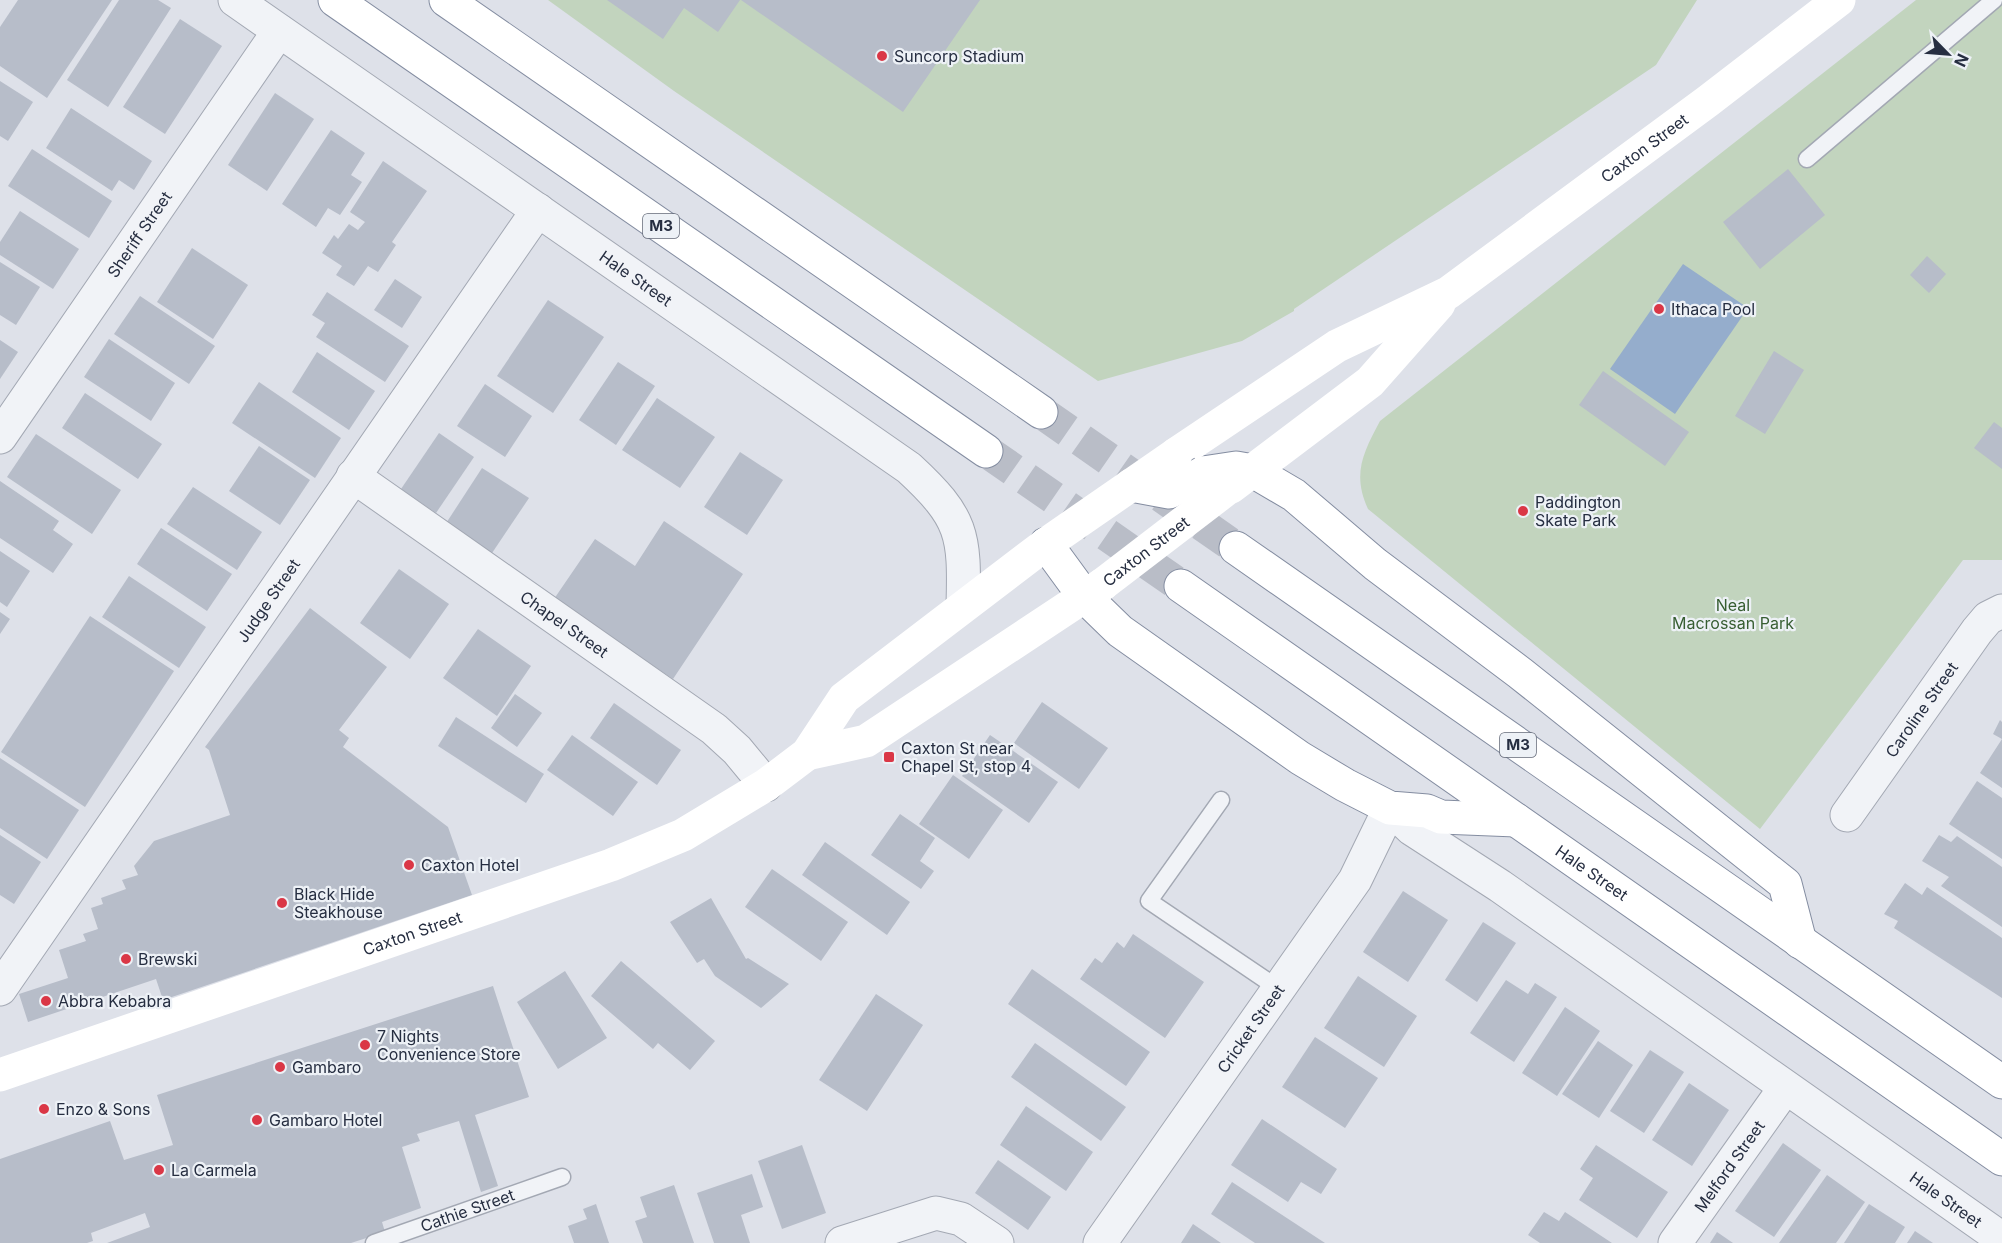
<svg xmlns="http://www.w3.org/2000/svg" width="2002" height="1243" font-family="Inter,sans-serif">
  <rect width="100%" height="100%" fill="#dee1e9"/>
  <g fill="#c2d4be">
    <path d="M548,0h1149l-41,65 -362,244v2l-52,30 -144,40 -424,-290z"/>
    <path d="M1916,0h86v560h-39l-203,269 -392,-320c-16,-35 -5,-56 12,-88z"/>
  </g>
  <path fill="#95adcc" d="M1683,264l65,44 -73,106 -65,-45z"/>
  <g fill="#b7bdc9">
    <path d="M18,0h94l-65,98 -47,-32v-39z"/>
    <path d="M119,0h39l13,8 -63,99 -41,-27z"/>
    <path d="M607,0h133l-22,32 -34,-24 -21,31z"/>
    <path d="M741,0h239l-77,112z"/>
    <path d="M180,19l42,27 -57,88 -42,-27z"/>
    <path d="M0,81l33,21 -25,39 -8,-5z"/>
    <path d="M275,93l39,26 -47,72 -39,-26z"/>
    <path d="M71,108l81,53 -18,29 -15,-10 -7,11 -66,-43z"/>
    <path d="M331,130l34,23 -14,22 11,7 -22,33 -12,-7 -12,19 -34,-23z"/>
    <path d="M32,149l80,52 -23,37 -81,-52z"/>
    <path d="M383,161l44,30 -35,51 4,3 -18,27 -10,-6 -14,20 -18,-11 6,-9 -20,-13 12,-18 4,4 11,-15 9,6 7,-8 -15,-10z"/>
    <path d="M1788,169l37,46 -65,54 -37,-47z"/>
    <path d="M20,211l59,38 -26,40 -53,-34v-13z"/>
    <path d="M192,248l56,37 -35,54 -56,-37z"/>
    <path d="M1927,256l19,18 -17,19 -19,-18z"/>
    <path d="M0,262l40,25 -24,38 -16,-10z"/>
    <path d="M395,279l27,18 -20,31 -28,-18z"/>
    <path d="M327,292l82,54 -24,36 -69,-45 9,-14 -13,-8z"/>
    <path d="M140,296l75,50 -26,38 -75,-50z"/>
    <path d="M548,300l56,37 -51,76 -56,-37z"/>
    <path d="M109,339l66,44 -24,38 -67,-44z"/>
    <path d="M0,340l18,12 -18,27z"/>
    <path d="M1774,351l30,19 -39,64 -30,-18z"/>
    <path d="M317,352l58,39 -26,39 -57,-38z"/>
    <path d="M618,362l37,24 -39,59 -37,-25z"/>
    <path d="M1603,371l86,61 -24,34 -86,-61z"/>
    <path d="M259,382l82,56 -26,40 -83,-55z"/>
    <path d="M485,384l47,32 -27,41 -48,-31z"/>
    <path d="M85,393l77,51 -24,35 -76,-51z"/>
    <path d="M657,398l58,39 -35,51 -58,-38z"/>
    <path d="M1994,422l8,6v41l-28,-21z"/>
    <path d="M439,433l35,24 -38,56 -35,-24z"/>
    <path d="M36,434l85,56 -29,44 -85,-57z"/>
    <path d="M259,446l51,34 -30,45 -51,-34z"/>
    <path d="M740,452l43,28 -36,55 -43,-28z"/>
    <path d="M482,468l47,30 -43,64 -45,-31z"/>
    <path d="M0,481l59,40 -6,9 20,14 -20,29 -53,-35z"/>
    <path d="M193,487l69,45 -25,38 -70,-46z"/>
    <path d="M664,521l79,53 -70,105 -119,-80 41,-60 40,27z"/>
    <path d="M161,528l71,46 -25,37 -70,-47z"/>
    <path d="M0,551l30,20 -23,36 -7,-5z"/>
    <path d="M399,569l50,35 -39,55 -50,-36z"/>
    <path d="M129,576l77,51 -27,41 -77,-51z"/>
    <path d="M310,608l77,59 -48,63 10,8 -6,9 105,80 24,68 -309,105 -7,-21 -128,43 -9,-28 49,-16 -9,-28 27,-9 -3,-7 15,-5 -7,-21 12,-4 -2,-6 25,-9 -4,-9 16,-5 -4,-9 20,-25 76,-26 -21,-65 -4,-3z"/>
    <path d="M0,612l10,7 -10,15z"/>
    <path d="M90,616l84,55 -89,136 -84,-55z"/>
    <path d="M478,629l53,37 -34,50 -54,-38z"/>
    <path d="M515,694l27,19 -25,34 -26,-19z"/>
    <path d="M1042,702l66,46 -29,41 -65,-46z"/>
    <path d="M614,703l67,47 -24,35 -67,-47z"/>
    <path d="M456,717l88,57 -18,29 -88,-57z"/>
    <path d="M2000,720l2,2v66l-22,-15 22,-34 -9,-5z"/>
    <path d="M572,735l66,47 -25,34 -66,-46z"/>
    <path d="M990,735l68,47 -29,41 -67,-47z"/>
    <path d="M0,758l79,52 -32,49 -47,-31z"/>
    <path d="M953,775l50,35 -34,49 -50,-35z"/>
    <path d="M1977,781l25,17v61l-53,-35z"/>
    <path d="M900,814l35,24 -15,23 14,10 -13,18 -50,-34z"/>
    <path d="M0,835l41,27 -27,42 -14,-9z"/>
    <path d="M1939,835l12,7 6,-6 45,31v60l-61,-41 8,-9 -27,-16z"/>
    <path d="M825,842l85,60 -23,33 -85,-60z"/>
    <path d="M772,869l76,53 -27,39 -76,-54z"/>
    <path d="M1905,883l17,12 5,-8 75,51v60l-108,-70 4,-7 -14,-7z"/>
    <path d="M1403,891l45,29 -40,62 -45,-30z"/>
    <path d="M711,898l35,61 2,-1 41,26 -28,24 -46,-32 -11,-17 -7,4 -27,-41z"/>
    <path d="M1483,922l33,21 -39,59 -32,-22z"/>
    <path d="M1133,934l71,48 -39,56 -85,-59 15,-21 7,5 15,-21 7,6z"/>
    <path d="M621,961l94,80 -25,29 -32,-27 -5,6 -62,-53z"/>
    <path d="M1032,969l118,83 -24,34 -118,-82z"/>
    <path d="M565,971l42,67 -49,31 -41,-67z"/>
    <path d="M1358,976l59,40 -33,51 -60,-39z"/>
    <path d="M1506,980l22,14 7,-11 22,14 -43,65 -44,-29z"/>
    <path d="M493,986l36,111 -54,18 23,71 -17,6 -22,-71 -42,13 3,7 -18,6 19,61 -39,14 3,10 -34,11h-244l43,-16 -5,-14 -54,20 2,8 -6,2h-87v-84l110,-38 14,39 49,-15 -16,-50z"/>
    <path d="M876,994l47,31 -56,86 -48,-31z"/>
    <path d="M1565,1007l35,24 -43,65 -35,-23z"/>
    <path d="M1315,1037l63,41 -33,50 -63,-41z"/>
    <path d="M1598,1041l35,24 -34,53 -37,-24z"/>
    <path d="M1035,1043l91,64 -25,34 -90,-64z"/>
    <path d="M1650,1050l34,22 -40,61 -34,-22z"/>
    <path d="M1689,1083l40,27 -37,56 -40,-26z"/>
    <path d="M1026,1106l67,46 -27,39 -66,-46z"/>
    <path d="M1262,1119l75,50 -16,25 -20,-12 -13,20 -57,-37z"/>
    <path d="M1783,1143l38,27 -47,67 -39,-26z"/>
    <path d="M802,1145l24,68 -44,16 -24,-68z"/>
    <path d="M1596,1145l72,47 -31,46 -58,-38 14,-22 -13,-9z"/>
    <path d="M998,1160l53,37 -23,33 -53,-37z"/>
    <path d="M752,1174l11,33 -22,8 9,28h-36l-17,-50z"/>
    <path d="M1827,1175l38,27 -29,41h-57z"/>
    <path d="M1232,1182l93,61h-70l-44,-29z"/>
    <path d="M674,1185l20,58h-51l-8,-22 12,-4 -7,-20z"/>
    <path d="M596,1204l13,39h-35l-6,-17 19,-7 -4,-10z"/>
    <path d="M1869,1204l36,23 -10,16h-51z"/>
    <path d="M1544,1212l15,9 6,-9 47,31h-72l-12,-8z"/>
    <path d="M1193,1224l28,19h-40z"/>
    <path d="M1915,1231l18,12h-26z"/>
    <path d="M1717,1232l16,11h-23z"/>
  </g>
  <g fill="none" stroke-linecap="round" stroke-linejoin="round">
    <g stroke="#b9bdc7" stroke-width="33" stroke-dasharray="33 16" stroke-linecap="butt">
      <path d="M1041,412l195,136"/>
      <path d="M986,451l195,135"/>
    </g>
    <defs>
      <g id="lane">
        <path d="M1807,159l187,-159"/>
        <path d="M1221,800l-72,101 130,88"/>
        <path id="s1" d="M374,1243l188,-66"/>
      </g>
      <g id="street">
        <path id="s2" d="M235,0l674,468c54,50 56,66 54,137"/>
        <path id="s3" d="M0,437l279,-406"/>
        <path id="s4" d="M353,476l361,253 23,21 29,35"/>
        <path id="s5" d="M1847,815l130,-184 11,-13 14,-7"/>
        <path id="s6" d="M0,989l538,-779"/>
        <path d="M842,1243l94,-30 25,6 36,24"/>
        <path id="s7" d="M1100,1243l255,-363 35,-72 22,21 88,57 502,353"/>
        <path id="s8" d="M1675,1243l110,-155"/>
      </g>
      <g id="highway">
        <path d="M335,0l651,451"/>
        <path d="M446,0l595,412"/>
        <path d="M1203,473l33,-5 17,3 41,24 81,69 145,109 265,211 15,58"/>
        <path d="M1046,544l38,52 36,35 180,127 45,27 45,23 37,3 14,6 75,3"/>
        <path d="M1236,548l766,534"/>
        <path id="s11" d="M1181,586l821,573"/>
      </g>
    </defs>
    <use href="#lane" stroke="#a3a8b3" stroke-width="19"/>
    <use href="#street" stroke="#a3a8b3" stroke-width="35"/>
    <use href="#highway" stroke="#848da1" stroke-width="35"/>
    <use href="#lane" stroke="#f1f3f7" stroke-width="16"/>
    <use href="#street" stroke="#f1f3f7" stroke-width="33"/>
    <g stroke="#fff" stroke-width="33">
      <path id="s9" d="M1176,454l161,-108 111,-53 260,-192 131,-101"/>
      <path d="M1231,487l139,-105 69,-78"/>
      <path d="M807,754l59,-13 237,-157"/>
      <path id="s10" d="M0,1075l611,-210 72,-30 83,-50 41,-31 37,-56 202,-154"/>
    </g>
    <use href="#highway" stroke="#fff" stroke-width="33"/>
    <defs>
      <path id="highway-bridge" d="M1131,485l38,7 34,-19"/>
    </defs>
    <use href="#highway-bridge" stroke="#848da1" stroke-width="35" stroke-linecap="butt"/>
    <g stroke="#fff" stroke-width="33">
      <path d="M1046,544l130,-90"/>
      <path id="s12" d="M1103,584l124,-95"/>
    </g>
    <use href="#highway-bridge" stroke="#fff" stroke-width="33"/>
  </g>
  <g fill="#da3746" stroke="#edf1f6" stroke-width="2">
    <circle cx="882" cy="56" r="6"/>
    <circle cx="1659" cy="309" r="6"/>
    <circle cx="1523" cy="511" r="6"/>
    <rect x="883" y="751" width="12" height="12" rx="3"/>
    <circle cx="409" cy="865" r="6"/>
    <circle cx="282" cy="903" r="6"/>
    <circle cx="126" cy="959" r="6"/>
    <circle cx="46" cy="1001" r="6"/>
    <circle cx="365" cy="1045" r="6"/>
    <circle cx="280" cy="1067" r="6"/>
    <circle cx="44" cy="1109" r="6"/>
    <circle cx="257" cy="1120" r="6"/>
    <circle cx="159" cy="1170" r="6"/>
  </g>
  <g text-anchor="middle" stroke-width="4.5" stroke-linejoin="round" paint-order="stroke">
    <g fill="#edf1f6" stroke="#626877" stroke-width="1.5">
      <rect x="643" y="214" width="36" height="24" rx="4.5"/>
      <rect x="1500" y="733" width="36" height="24" rx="4.5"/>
    </g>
    <g font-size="15" font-weight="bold" fill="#262e41">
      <text x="661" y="231">M3</text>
      <text x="1518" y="750">M3</text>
    </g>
    <g font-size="16" fill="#262e41" stroke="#edf1f6" text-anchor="start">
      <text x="894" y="62">Suncorp Stadium</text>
      <text x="1671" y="315">Ithaca Pool</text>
      <text x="1535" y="508">Paddington<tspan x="1535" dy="18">Skate Park</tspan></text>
      <text x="901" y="754">Caxton St near<tspan x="901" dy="18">Chapel St, stop 4</tspan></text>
      <text x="421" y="871">Caxton Hotel</text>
      <text x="294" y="900">Black Hide<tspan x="294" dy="18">Steakhouse</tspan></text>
      <text x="138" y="965">Brewski</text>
      <text x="58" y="1007">Abbra Kebabra</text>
      <text x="377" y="1042">7 Nights<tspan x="377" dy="18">Convenience Store</tspan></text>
      <text x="292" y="1073">Gambaro</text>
      <text x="56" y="1115">Enzo &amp; Sons</text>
      <text x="269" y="1126">Gambaro Hotel</text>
      <text x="171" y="1176">La Carmela</text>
    </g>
    <g font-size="16" fill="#262e41" stroke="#edf1f6">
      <text dy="6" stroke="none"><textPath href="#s9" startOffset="561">Caxton Street</textPath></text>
      <text dy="6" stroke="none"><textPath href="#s3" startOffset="246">Sheriff Street</textPath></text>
      <text dy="6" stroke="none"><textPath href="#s2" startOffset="488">Hale Street</textPath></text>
      <text dy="6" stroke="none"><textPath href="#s12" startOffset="54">Caxton Street</textPath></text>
      <text dy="6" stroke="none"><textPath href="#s6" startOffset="472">Judge Street</textPath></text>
      <text dy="6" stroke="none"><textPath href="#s4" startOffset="258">Chapel Street</textPath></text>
      <text dy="6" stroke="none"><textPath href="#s5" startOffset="129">Caroline Street</textPath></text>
      <text dy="6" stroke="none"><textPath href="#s11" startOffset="501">Hale Street</textPath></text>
      <text dy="6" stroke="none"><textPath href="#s10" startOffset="436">Caxton Street</textPath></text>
      <text dy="6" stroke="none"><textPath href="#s7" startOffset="262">Cricket Street</textPath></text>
      <text dy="6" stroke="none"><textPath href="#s8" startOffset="94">Melford Street</textPath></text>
      <text dy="6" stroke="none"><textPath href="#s7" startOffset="1204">Hale Street</textPath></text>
      <text dy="6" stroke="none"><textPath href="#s1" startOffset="99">Cathie Street</textPath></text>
    </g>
    <g font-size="16" fill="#375e32" stroke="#edf1f6">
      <text x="1733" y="611">Neal<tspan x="1733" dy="18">Macrossan Park</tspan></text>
    </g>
  </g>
  <g transform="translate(1948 54) rotate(115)" stroke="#edf1f6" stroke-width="4.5" paint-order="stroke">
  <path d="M0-4.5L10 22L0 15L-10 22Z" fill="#262e41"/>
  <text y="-9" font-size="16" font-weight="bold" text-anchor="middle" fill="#262e41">N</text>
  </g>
</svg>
